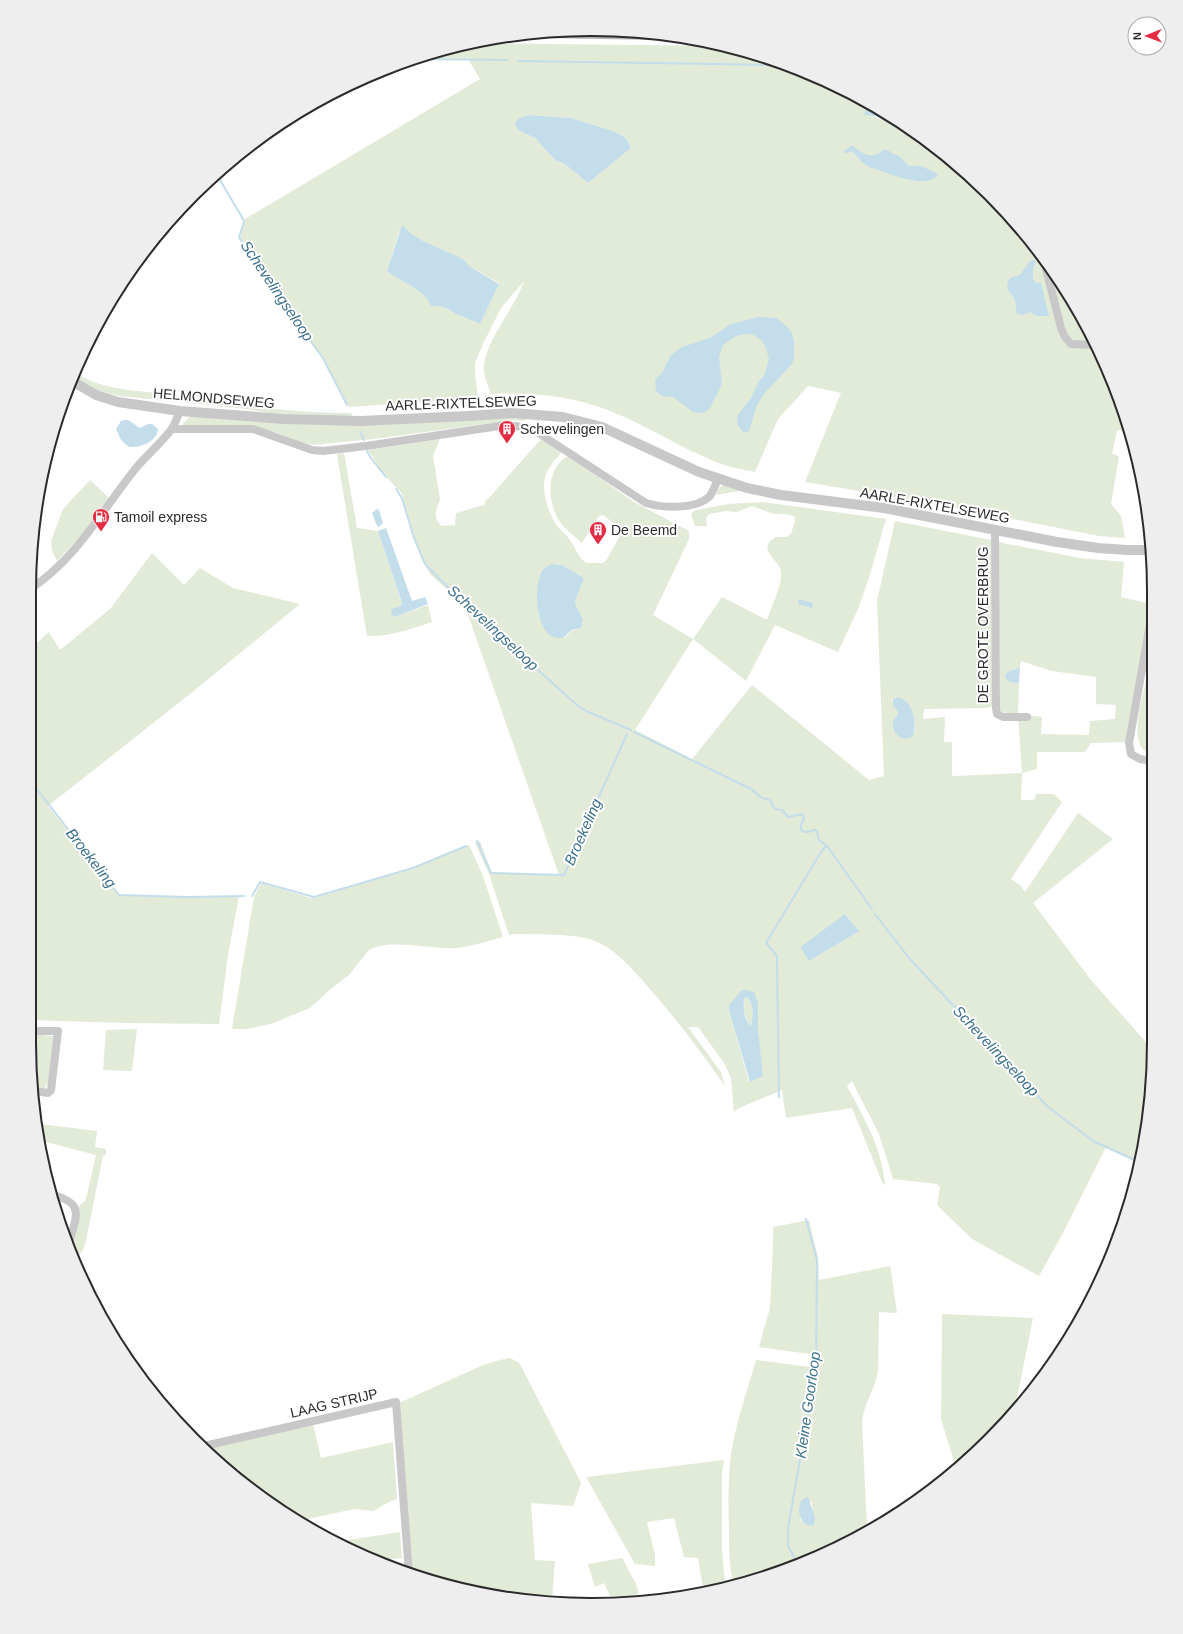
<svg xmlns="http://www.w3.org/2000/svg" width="1183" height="1634" font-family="Helvetica,sans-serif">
  <rect width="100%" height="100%" fill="#fff"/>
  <g fill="#e2ead8" fill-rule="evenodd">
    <path d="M477,43l241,3 54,13 101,45 9,7 -9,-1 -1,6 21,7 4,-1 65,46 76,81 73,127 15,55 -9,-1 -5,24 7,2 -8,48 10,12 4,22 -26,-2 -156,-31 -138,-23 36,-89 -33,-7 -30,33 -23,53c-13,-3 -27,-5 -39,-10 -37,-15 -70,-37 -108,-52 -36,-14 -78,-18 -117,-16 -3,-9 -8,-20 -7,-30 4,-27 31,-56 40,-83l-23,27 -18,36 -8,19v10l3,25 -129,9c-29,-60 -70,-113 -108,-168l-1,-3 5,-17 235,-140 -12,-20 -47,-1 25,-10zM528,115l43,3 42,13 13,7 5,10 -43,35 -23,-19 -10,-4 -20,-22 -17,-8zM402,225l11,10 10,6 39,18 7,7 30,17 -19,41c-8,-4 -14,-6 -22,-9 -11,-5 -13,-10 -27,-10 -6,-16 -31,-23 -44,-34l11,-36z"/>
    <path d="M74,372c31,21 72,18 108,24 27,4 54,9 82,12 29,3 58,5 88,5l-1,4 -81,-4 -31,-5 -120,-12 -23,-6 -24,-14z"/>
    <path d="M526,415l-1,6 -12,-1 -131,18 -68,7 -15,-3 -21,-9 -16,-3 -79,-4v-3l8,-7 110,8 40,1z"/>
    <path d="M440,439l-7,17 7,43c-3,10 -9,17 2,27l13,-1 1,-12 28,-8 2,-6h2l53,-60 21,13c-6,7 -14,15 -17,25 -4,15 4,38 13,50 4,5 9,8 12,13 7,9 6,15 16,23h16l4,-2 17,-31 -20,-15 -4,1 -17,27c-7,-6 -16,-13 -22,-21 -13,-18 -15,-56 9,-66l65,46 55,29v8l-36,76 40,24 29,-42 45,23c4,-12 16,-37 14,-49 -2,-11 -26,-22 -5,-34h10l5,-3 4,-13 -1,-5 -8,-2h-12l-22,-8 -15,6 -11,-1 -17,3 -3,4 1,8h-12l-4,-12 2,-3 35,-7 35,-2 123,17 -17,59 -11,31 -20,43 -63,-27 -29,56 -53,-42 -58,91 57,29 60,-74 117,95 15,-4 -7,-175 18,-80 96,19 3,165 -7,3 -63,1 -1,10 22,-2 -1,25h8v34l70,-3 -4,-58 -16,-3 -2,-2 -2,-168 82,16 44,4 -3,35 29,7 -1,13 -23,125 -35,1 -6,9h-48v17l-15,4 -1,27h13l2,-6h18l8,8 -51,77 9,6 5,7 53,-79 35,26 -80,64 58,77 62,70v30l-14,83 -33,-16 -43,86 -24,43 -67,-37 -35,-34 3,-18 -3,-3 -44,-5 -14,-45 -27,-53 -5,5c17,32 35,62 38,99l-2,-1 -31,-76 -66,10 -4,-28 -45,19 -3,3 -3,-34 -7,-15 -26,-36h-10l33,45 4,14c-24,-34 -48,-66 -75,-97 -16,-18 -34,-41 -58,-49 -20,-7 -56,-5 -79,-6l-4,1 -20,-61 -14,-31 5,-2 11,31 68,3 -93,-266 2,-1 -37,-33 -5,-8 -10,-23 -14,-50 -20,-22 -14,-22zM552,564l10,1 22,13 -9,23 6,27 -10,3 -6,7 -26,-22c-2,-11 -3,-35 3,-45 2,-4 6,-5 10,-7zM1021,661l31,10 44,6v27l20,1 -1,14 -25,2 -1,14 -48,-1 1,-17 -24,-3 1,-31h-5l-2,-13 8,-3zM894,698l21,26 -1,9 -20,-13 4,-8 -6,-11zM846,914l12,17v1l-49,29zM749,991l9,12v26l3,30 -12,23 -20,-71z"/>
    <path d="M344,453l13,75 21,3 24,73 -7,13 33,-12 4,17c-21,7 -42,15 -65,14l-29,-175 -1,-7z"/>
    <path d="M90,480l19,18 -30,40 -22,23 -5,-10 -1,-10 12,-32z"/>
    <path d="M725,484l20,6 -29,5 3,-7z"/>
    <path d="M152,553l32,32 16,-17 33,20 67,16 -110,90 -142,112 71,89 67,2 53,-1 -11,59 -9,69 -93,-1 -97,-3v-370l20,-18 11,18 50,-41z"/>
    <path d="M1146,680h4l1,74c-25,-7 -8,-57 -5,-74z"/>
    <path d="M469,845l14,31 20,61c-15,4 -30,9 -46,11 -24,2 -70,-11 -89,3l-19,24 -17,13 -22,20 -39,16 -25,5h-14l22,-132 7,-14 50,15h4l94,-29z"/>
    <path d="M747,997c7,6 6,20 4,29l-2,-1 -6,-16 1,-10z"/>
    <path d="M137,1029l-5,42 -29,-1 3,-40z"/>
    <path d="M29,1034l24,2 1,3 -6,43 -3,6 -10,-1z"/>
    <path d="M40,1124l57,7 -2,16 11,2v6l-3,1 -17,85 -3,9 -8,10 -4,-11 8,-30v-13l6,-5 2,-6 9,-40 -54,-14z"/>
    <path d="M809,1220l9,38 1,22 71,-14 1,4 6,43 -18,-1 -1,59c-3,18 -14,32 -16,51l5,105 -53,31 -26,9 -55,15c-4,-17 -4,-34 -4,-52 -1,-25 -1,-51 2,-76 5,-32 16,-63 25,-94l54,7v-13l-51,-7 11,-39 3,-64v-17zM811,1501l2,9 -10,13 -3,-5z"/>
    <path d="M942,1314l91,4 -18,90 2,1 -61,59 -15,-49z"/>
    <path d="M510,1358l8,4 2,2 61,119 -8,23 -42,-3 4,57 20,1 -3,39h-34l-106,-24 -13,-173 84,-38 17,-5z"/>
    <path d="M313,1424l8,34 72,-16 4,57 -8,3 -16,9 -19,-2 -51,11 -62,-41 -2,-10h-12l-7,-4 -15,-17z"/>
    <path d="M724,1460l-2,14v75l3,35 -22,4 -5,-30 -14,-1 -10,-39 -27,4 8,32v12l-20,-2 -49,-87z"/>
    <path d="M400,1532l2,26 -26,3 -33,-14 -8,-5z"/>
    <path d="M622,1558l14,26 3,10 -27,6 -8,-17 -9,4 -7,-23z"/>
  </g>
  <g fill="#c4ddea" fill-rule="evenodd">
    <path d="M866,110l16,1 15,11c-12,3 -13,-4 -23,-6 -4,-1 -7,0 -10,-2z"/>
    <path d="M528,115l43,3 42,13 13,7 5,10 -43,35 -23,-19 -10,-4 -20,-22 -17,-8 -3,-6 3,-5z"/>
    <path d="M852,145c9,9 21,15 31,5h5l3,3 8,3 10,10h12l15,7 2,2c-13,16 -53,-4 -69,-8 -7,-3 -11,-12 -18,-16l-4,2 -4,-1z"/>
    <path d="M992,200l13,14h-6l-6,-5z"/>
    <path d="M402,225l11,10 10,6 40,18 6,7 30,18 -19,40c-8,-4 -14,-6 -22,-9 -11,-5 -13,-10 -27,-9 -6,-17 -31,-24 -44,-35z"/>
    <path d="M1034,260l2,2 -3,6v11l2,3 6,1 8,33h-12l-7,-4 -7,3 -6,-1c-2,-4 0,-8 -2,-13 -4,-11 -12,-10 -5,-23l10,-3 10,-14z"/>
    <path d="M758,317l19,1 11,10 4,5 2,9v17l-3,6 -27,29 -7,11 -8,26 -5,2 -7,-9 1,-9 13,-17 8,-17 5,-5 5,-17 -4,-14 -4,-5 -7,-5 -8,-1 -10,2 -13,9 -4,12 3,27 -12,24 -5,4 -4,1 -8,-1 -20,-15 -11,-1 -6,-5 -1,-12 7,-6 9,-18 11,-8 28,-9 21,-14z"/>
    <path d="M125,420h3l12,8 8,-4h4l6,5c-1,13 -18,19 -29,18l-8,-7 -5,-11 5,-8z"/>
    <path d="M377,509l2,1 4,13 -4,4 -2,-1 -5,-13z"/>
    <path d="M386,528l26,73 13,-4 3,7 -33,13 -3,-2 -1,-6 10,-3 1,-3 -24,-72z"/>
    <path d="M552,564l10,1 22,13 -9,23 1,5 7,14 -2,8c-3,1 -6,1 -9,2 -5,3 -6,8 -12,8 -25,1 -27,-52 -18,-67 2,-4 6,-5 10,-7z"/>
    <path d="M799,599l14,4 -1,5 -14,-4z"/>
    <path d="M1020,667l-1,16c-5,0 -12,0 -14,-7l3,-4z"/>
    <path d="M899,697c15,6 18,26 14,39 -9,7 -20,-1 -20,-12 0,-5 4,-7 5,-12l-5,-7v-6z"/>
    <path d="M845,914l14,17 -1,1 -49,29 -8,-13 1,-2z"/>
    <path d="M742,990h3l9,2 4,11v26l5,47 -13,6 -21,-71v-6zM747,997c7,6 6,20 4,29 -7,-5 -8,-19 -7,-27z"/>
    <path d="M808,1497l7,20 -1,8c-16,5 -21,-26 -6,-28z"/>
  </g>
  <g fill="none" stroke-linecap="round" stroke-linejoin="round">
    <g stroke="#c4ddea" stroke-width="2">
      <path d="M416,59l92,1"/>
      <path d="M518,61l267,4"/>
      <path d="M934,148l1,6 32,19"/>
      <path d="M217,175l26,44 1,3 -5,15 6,11 35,52 43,58 24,47"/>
      <path d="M360,432l4,8"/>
      <path d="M367,451l3,6 16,20"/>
      <path d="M396,489l6,9 12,40 11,26 38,39 114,102 9,6 45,19"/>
      <path d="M634,732l117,57 11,9 8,2c3,8 4,10 12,10l6,7 14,-3 2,4 -3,7v5c5,4 9,1 14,0l2,1 2,9 8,6 45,63"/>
      <path d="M29,779l90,116 68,2 57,-1"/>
      <path d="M477,841l14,32 73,2 63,-141"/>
      <path d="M252,896l8,-14 54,15 99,-29 53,-22"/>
      <path d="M875,914l34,44 138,148 46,35 46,21"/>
      <path d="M779,1097l-2,-136v-5l-11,-13 55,-91 5,-6"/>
      <path d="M798,1564l-10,-18v-18l28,-159 1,-109 -11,-41"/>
    </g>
    <g stroke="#c8c8c8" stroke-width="8">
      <path d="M1044,261l17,67 4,9 6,7 22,1"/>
      <path d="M172,429h81l59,21 11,1 43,-5 140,-21 18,2 13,5 109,71c17,5 50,7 64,-7 3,-5 6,-12 8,-17"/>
      <path d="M995,529l1,179 1,6 6,3h24"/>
      <path d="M29,590c49,-33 71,-77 107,-122 11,-13 24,-24 35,-38 4,-5 6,-13 9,-19"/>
      <path d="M1150,624l-21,119 2,11 9,5 11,2"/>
      <path d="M29,1031h29l-7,59 -3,3 -13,-2"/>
      <path d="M50,1194c35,9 27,20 19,49"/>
      <path d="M204,1446l192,-44 13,172"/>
      <path d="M646,1600l37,-5"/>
    </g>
    <path stroke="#c8c8c8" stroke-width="10" d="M70,380l26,15 22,7 62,9 104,8 76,2 108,-5 44,-3 51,4 39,10 97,45 48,16 34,7 103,13 173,34 41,6 29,2h22"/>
    <path stroke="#b5b5b5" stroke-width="12" d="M544,32l114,2"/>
  </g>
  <defs>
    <symbol id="building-pin" viewBox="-11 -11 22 30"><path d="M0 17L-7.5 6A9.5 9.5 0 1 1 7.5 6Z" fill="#e42b42" stroke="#fff"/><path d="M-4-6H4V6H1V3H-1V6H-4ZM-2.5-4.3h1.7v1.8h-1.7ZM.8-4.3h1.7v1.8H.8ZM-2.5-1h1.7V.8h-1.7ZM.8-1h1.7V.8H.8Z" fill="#fff"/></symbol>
    <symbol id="fuel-pin" viewBox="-11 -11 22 30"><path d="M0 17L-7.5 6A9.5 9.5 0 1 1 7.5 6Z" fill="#e42b42" stroke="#fff"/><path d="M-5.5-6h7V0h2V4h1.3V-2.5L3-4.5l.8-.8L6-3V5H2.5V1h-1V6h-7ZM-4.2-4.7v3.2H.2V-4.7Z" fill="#fff"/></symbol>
  </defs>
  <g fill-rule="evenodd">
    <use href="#building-pin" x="497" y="419" width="20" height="27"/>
    <use href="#fuel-pin" x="91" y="507" width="20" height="27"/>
    <use href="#building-pin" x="588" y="520" width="20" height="27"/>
  </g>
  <g text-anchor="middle" stroke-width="4" stroke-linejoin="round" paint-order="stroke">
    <g font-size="14" fill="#2b2b2b" stroke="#fff">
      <text transform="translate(214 398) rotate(5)" y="5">HELMONDSEWEG</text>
      <text transform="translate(461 403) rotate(-2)" y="5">AARLE-RIXTELSEWEG</text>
      <text transform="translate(935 505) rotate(10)" y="5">AARLE-RIXTELSEWEG</text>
      <text transform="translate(983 625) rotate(-90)" y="5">DE GROTE OVERBRUG</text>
      <text transform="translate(334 1403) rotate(-13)" y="5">LAAG STRIJP</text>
    </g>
    <g font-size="14" fill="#2b2b2b" stroke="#fff" text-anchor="start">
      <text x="520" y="434">Schevelingen</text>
      <text x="114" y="522">Tamoil express</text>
      <text x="611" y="535">De Beemd</text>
    </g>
    <g font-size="15" font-style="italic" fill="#3a708c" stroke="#fff">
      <text transform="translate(277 291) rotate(56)" y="5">Schevelingseloop</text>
      <text transform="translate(493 628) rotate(43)" y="5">Schevelingseloop</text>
      <text transform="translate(583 832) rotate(-66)" y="5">Broekeling</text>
      <text transform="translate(91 858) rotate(52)" y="5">Broekeling</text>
      <text transform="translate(996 1051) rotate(47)" y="5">Schevelingseloop</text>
      <text transform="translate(808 1405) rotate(-82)" y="5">Kleine Goorloop</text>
    </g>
  </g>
  <path d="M0 0H1183V1634H0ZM591 36H592A555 555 0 0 1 1147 591V1043A555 555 0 0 1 592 1598H591A555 555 0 0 1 36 1043V591A555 555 0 0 1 591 36Z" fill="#eee" fill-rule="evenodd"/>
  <path fill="none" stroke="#2b2b2b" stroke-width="2" d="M591 36H592A555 555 0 0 1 1147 591V1043A555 555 0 0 1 592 1598H591A555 555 0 0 1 36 1043V591A555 555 0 0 1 591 36Z"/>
  <g transform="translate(1147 36) rotate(269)"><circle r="19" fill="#ffffff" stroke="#aaaaaa"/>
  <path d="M0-3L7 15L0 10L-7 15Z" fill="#e42b42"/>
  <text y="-6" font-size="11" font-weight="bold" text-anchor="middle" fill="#2b2b2b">N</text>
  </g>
</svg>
